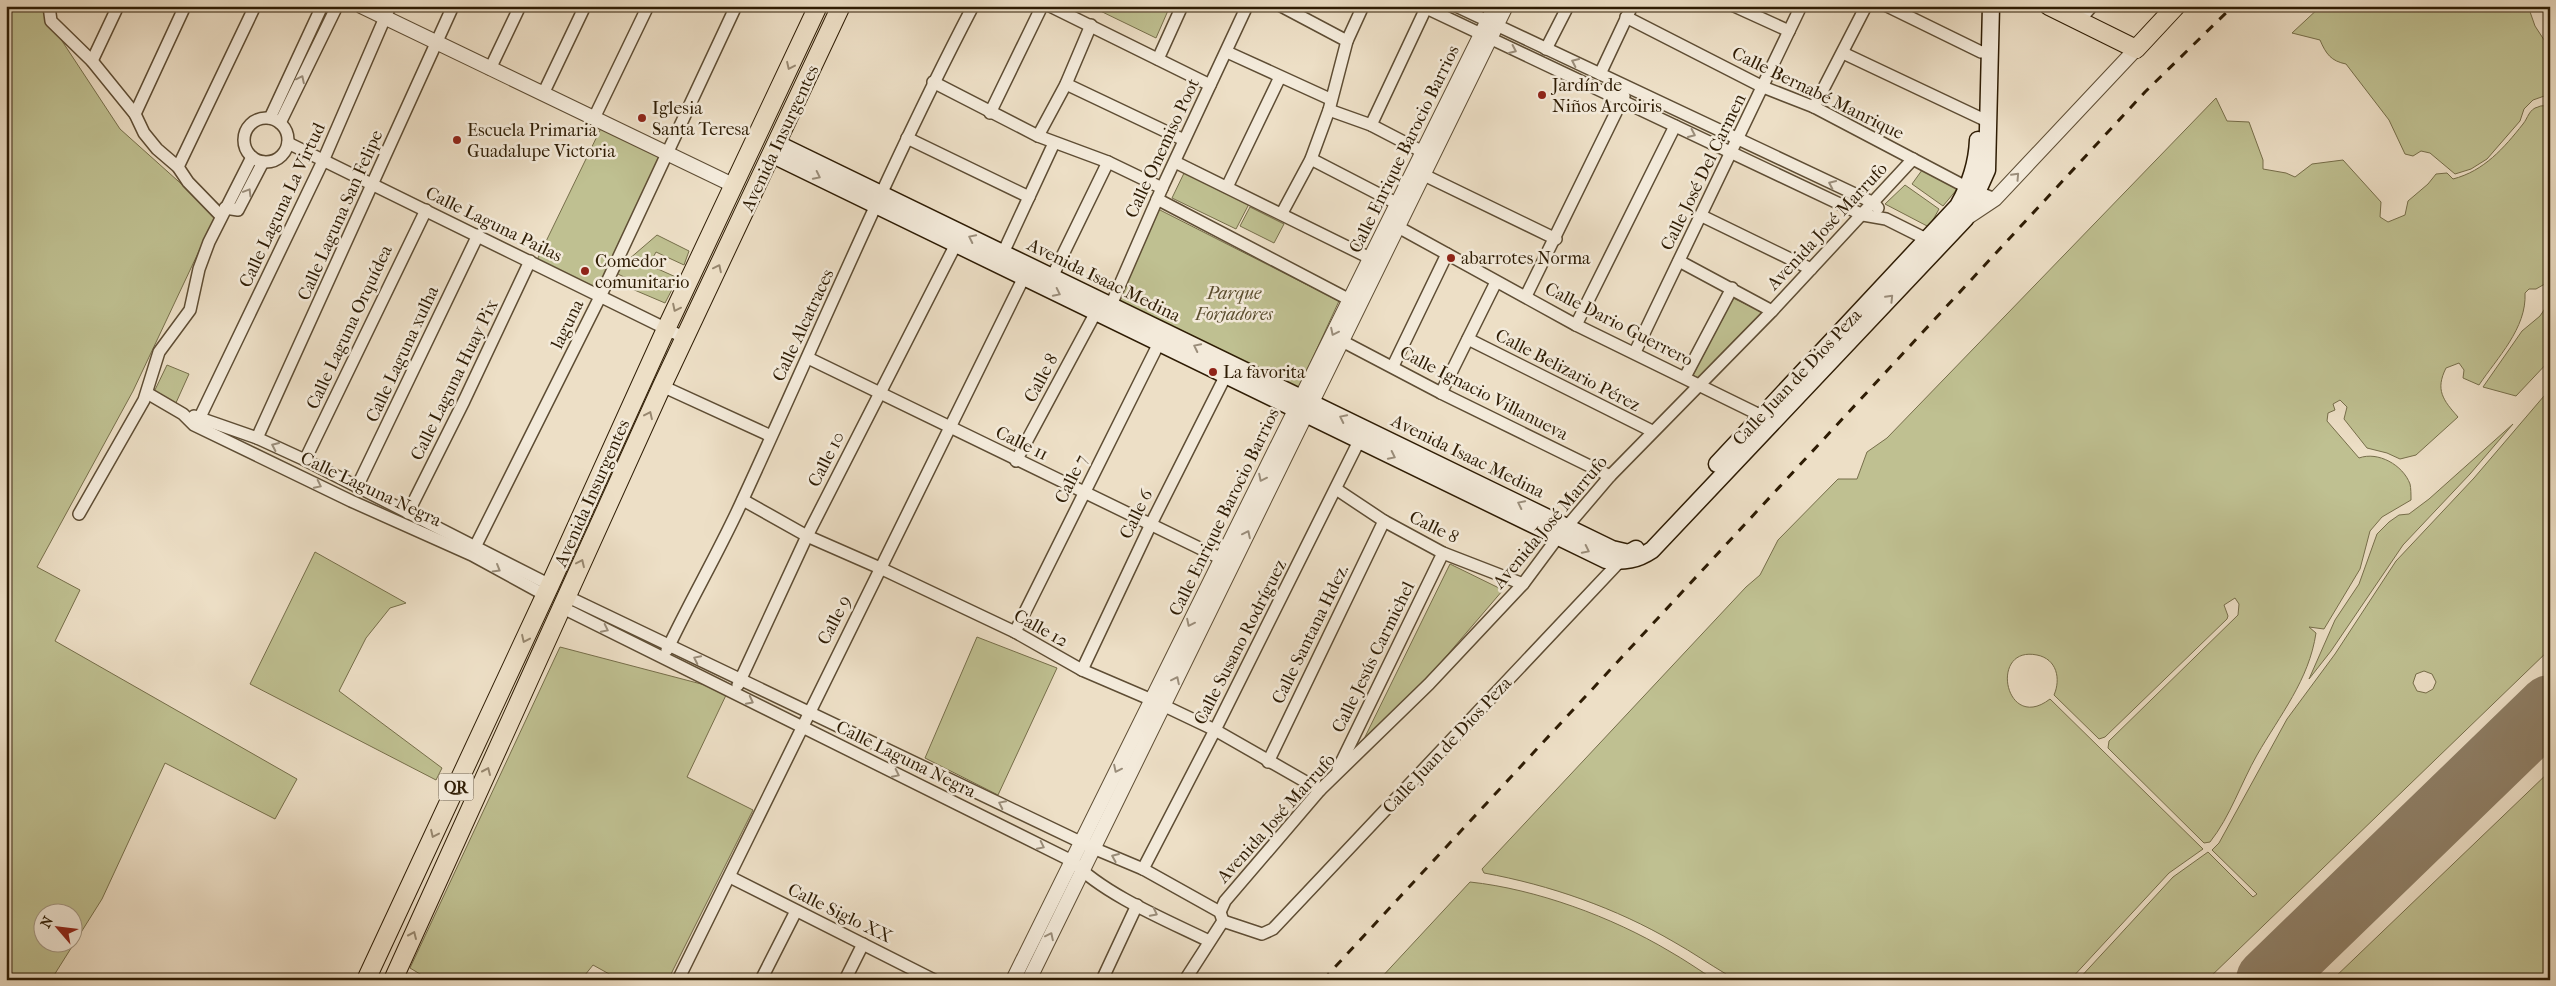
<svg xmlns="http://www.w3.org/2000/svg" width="2556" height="986" font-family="'IM FELL French Canon',serif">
  <rect width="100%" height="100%" fill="#eddfc6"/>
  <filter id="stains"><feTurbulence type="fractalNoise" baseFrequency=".004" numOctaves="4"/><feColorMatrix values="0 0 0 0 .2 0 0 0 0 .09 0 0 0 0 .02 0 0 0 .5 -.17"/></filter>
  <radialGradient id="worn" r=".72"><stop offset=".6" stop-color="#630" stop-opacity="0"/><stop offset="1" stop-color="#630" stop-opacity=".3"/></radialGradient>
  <g fill="#bfc091" stroke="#766e4a" fill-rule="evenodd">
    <path d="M6,6h33l81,123 96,86 -83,176 -96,176 43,23 -25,51 242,138 -22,40 -110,-56 -63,136 -51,81h-45zM42,914h30v30h-30z"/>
    <path d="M1090,6h80l-14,32z"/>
    <path d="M2321,6h207l7,20 15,23v45l-17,6 -9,9 -4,12 -33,38 -16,10 -16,5 -25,-21 -9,-2 -8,5 -8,-2 -16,-34 -43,-56c-15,-3 -20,-10 -26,-24l-28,-7z"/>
    <path d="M2216,98l11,23 22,1 14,38v9l23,4 9,4 17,-13 31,-4 38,42 -1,15 8,5 17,-7 3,-14 20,-17 8,-10 11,-1 6,6c31,-8 51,-31 70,-55 5,-6 6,-15 15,-17 3,-2 8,-1 12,-1v175l-14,8h-7l-4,4c2,35 -28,65 -46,92l-16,-7 1,-8 -5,-7 -13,5c-11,22 -3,32 12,49l-42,38 -16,4 -13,-6 -20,-5 -23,-29 3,-12 -7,-7 -7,4 2,6 -7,3 -1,8 32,37c19,-7 44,7 51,26 1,4 1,11 1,16l-29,17 -12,14 -10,38 -36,60 -15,-2 7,6c-7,47 -36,82 -59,122 -16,28 -27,62 -47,87l-6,1 -96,-95 1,-7 129,-126 1,-11 -4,-6 -11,7 4,11 -1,3 -122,118 -6,2 -45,-44c7,-16 3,-36 -17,-40 -49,-10 -32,79 13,44l153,150 -34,24 -99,107h-340l-4,-6c-17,-10 -34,-22 -52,-32 -58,-34 -124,-57 -190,-69l-2,-4 264,-282 14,-12 18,-35 60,-61h19l10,-27 20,-14z"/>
    <path d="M602,126l59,27 -62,141 -63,-32z"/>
    <path d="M1925,166l33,22 -15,18 -31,-22z"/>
    <path d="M1186,169l64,33 -14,27 -64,-31z"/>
    <path d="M1905,185l34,24 -10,18 -44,-23z"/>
    <path d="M1250,207l34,17 -10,19 -34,-17z"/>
    <path d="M1158,209l181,92 -42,91 -181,-93z"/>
    <path d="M657,235l32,16 -5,14 -28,-13 -7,13 29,13 -13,25 -40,-17 3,-7 -14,-7z"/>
    <path d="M1733,298l29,14 -64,66 -5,-3z"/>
    <path d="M2550,301v59l-34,36 -33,-9 39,-56 18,-15z"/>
    <path d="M167,365l22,9 -14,31 -22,-11z"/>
    <path d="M2550,389v260l-343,331h-129l95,-103 35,-25 45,45 4,-3 -45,-44 7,-7 68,-124 48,-65 61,-93 78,-83zM2424,671l8,3 4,8 -3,7 -7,4 -9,-2 -4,-8 3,-9z"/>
    <path d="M2513,424l-43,50 -67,71 -72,106 -22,28 26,-59 24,-36 18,-50 12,-12 10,-7 10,-1 20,-15z"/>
    <path d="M315,552l91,51 -16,5 -24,30 -27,53 103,77 -6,12 -186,-96z"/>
    <path d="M1450,564l53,26 -78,91 -61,58z"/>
    <path d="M977,637l80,31 -59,127 -73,-37z"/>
    <path d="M560,647l168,44 -41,86 66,33 -85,170h-48l-27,-15 -12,15h-151l-20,-12z"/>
    <path d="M2550,771v209h-218z"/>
    <path d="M1470,882c66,7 142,35 199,69 16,9 30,19 46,29h-336z"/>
  </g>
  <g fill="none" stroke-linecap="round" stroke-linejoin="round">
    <path stroke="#8e7e65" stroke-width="64" d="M2268,980l282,-273"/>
    <defs>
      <g id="minor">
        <path d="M49,6l2,15 41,40 43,53 9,19 13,16 21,18 10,15 33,34"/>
        <path d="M1050,6l160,79"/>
        <path d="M1281,6l66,35"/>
        <path d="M1422,6l441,209 23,4 46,23"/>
        <path d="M1456,6l418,197 4,5"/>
        <path d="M1734,6l55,25"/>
        <path d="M1887,6l94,46"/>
        <path d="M1626,17l137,70 51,20 154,81 27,11"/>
        <path d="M2079,21l13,-15"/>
        <path d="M1546,49l22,-43"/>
        <path d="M1227,52l103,47"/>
        <path d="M1843,53l146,69"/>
        <path d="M1158,59l24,-53"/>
        <path d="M92,61l26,-55"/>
        <path d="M490,69l30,-63"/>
        <path d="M1600,74l32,-68"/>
        <path d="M933,82l105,54 70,26 54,26"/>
        <path d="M1066,84l118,56"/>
        <path d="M543,94l42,-88"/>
        <path d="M1814,107l52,-101"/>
        <path d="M1329,110l42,15 52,27"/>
        <path d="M990,113l52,-107"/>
        <path d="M135,114l50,-108"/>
        <path d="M270,118l52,-112"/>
        <path d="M594,118l54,-112"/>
        <circle cx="266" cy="140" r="22"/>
        <path d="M280,123l57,-117"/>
        <path d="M1371,125l55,-117"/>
        <path d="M1038,136l28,-52 25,-59"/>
        <path d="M907,138l122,59"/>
        <path d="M288,143l397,195"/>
        <path d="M1311,159l87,45"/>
        <path d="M1175,162l203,100"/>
        <path d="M178,167l77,-161"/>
        <path d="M1424,175l132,64"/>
        <path d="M1227,187l53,-110"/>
        <path d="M1157,199l193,101"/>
        <path d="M225,208l13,2 25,-48"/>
        <path d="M1282,213l29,-54 18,-49 18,-69 16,-35"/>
        <path d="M1702,216l109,53"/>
        <path d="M1398,227l178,98 192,94"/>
        <path d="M1003,253l51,-110"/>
        <path d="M1679,261l93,50"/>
        <path d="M1052,277l56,-115"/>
        <path d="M1526,296l98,-200"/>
        <path d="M1108,312l54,-124 85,-182"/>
        <path d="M1576,325l99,-199"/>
        <path d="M1468,339l184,92"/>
        <path d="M1342,341l99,52 169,83"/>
        <path d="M1635,352l166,-346"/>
        <path d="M808,358l414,201"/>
        <path d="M1393,366l54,-112"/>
        <path d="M1685,377l47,-89"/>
        <path d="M662,386l109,50"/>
        <path d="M147,393l36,21 11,11 157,76 121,54 73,40"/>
        <path d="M1441,393l55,-111"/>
        <path d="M194,416l63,22 48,22 245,125"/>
        <path d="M200,417l123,-256 67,-155"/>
        <path d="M257,438l196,-432"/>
        <path d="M305,460l121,-250"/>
        <path d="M1016,461l80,-149"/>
        <path d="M357,487l121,-252"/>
        <path d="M1336,489l48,32 59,32 80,31"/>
        <path d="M743,500l64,36 73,32 135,64 67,38 70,30 63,30 105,60"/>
        <path d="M408,513l56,-112 66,-140"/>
        <path d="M79,514l65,-114 15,-48 31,-42 9,-41 10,-27 43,-85"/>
        <path d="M475,547l125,-250 136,-291"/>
        <path d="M566,596l527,252 50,21 77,43 3,9 -38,59"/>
        <path d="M561,607l511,254c33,34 94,59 137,80"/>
        <path d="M1015,632l144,-289"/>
        <path d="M667,650c24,-51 53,-100 76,-151 76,-165 146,-332 230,-493"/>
        <path d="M1082,670l69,-146 75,-149"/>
        <path d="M738,685l69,-149 149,-292"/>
        <path d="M1268,762l116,-241"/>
        <path d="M1338,769l105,-216"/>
        <path d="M1143,869l72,-139 147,-295"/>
        <path d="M730,877l204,103"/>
        <path d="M1220,912l5,-11 95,-111 109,-106 94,-100 35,-47 52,-61 162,-165 141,-152"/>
        <path d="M1223,921l39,13 11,-5 351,-372"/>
        <path d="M678,980l346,-703"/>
        <path d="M761,980l35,-69"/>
        <path d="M845,980l18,-36"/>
        <path d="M1102,980l35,-75"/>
      </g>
      <g id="tertiary">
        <path d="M361,6l374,180"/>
        <path d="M1965,219l30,-20 141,-150"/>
        <path d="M1013,980l482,-974"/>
        <path d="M1029,980l477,-974"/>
      </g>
      <g id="secondary">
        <path d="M778,144l834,405 17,4 7,-4"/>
        <path d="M773,155l833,405c19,2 31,0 46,-10l313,-331 22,-49 4,-164"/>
        <path d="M1717,464l241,-258c12,-21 19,-41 20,-66"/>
      </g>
      <g id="primary">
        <path d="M2049,6l87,43 40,-43"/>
        <path d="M366,980l184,-395 116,-256 152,-323"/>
        <path d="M393,980l269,-594 179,-380"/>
      </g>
    </defs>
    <use href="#minor" stroke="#5e4d34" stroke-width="14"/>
    <use href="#tertiary" stroke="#5e4d34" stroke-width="16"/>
    <use href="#secondary" stroke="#2e1c04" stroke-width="19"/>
    <use href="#primary" stroke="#2e1c04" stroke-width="20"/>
    <use href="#minor" stroke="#f3eada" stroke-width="11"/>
    <use href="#tertiary" stroke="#f3eada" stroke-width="14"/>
    <use href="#secondary" stroke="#f3eada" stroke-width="16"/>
    <use href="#primary" stroke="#eddfc6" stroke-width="18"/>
    <path stroke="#2e1c04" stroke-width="3" stroke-dasharray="9 9" stroke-linecap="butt" d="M1323,980l822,-888 88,-86"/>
  </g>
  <defs><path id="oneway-chevron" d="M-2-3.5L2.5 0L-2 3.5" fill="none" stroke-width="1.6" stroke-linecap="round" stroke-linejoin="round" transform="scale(1.25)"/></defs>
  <g stroke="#9a8d7a">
    <use href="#oneway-chevron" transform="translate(1513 50) rotate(25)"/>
    <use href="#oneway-chevron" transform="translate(1575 62) rotate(-155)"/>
    <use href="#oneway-chevron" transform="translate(301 79) rotate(-64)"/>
    <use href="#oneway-chevron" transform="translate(1692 134) rotate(25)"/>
    <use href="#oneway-chevron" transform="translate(817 176) rotate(26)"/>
    <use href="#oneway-chevron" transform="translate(2016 176) rotate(-47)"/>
    <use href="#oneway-chevron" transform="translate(1832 184) rotate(-155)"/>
    <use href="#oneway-chevron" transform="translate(248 192) rotate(-59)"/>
    <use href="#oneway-chevron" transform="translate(972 238) rotate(-154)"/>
    <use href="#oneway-chevron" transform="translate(1057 293) rotate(26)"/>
    <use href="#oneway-chevron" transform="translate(1890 298) rotate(-46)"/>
    <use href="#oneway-chevron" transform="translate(1334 332) rotate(116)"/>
    <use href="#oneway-chevron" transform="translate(1197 347) rotate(-154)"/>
    <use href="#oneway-chevron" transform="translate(1343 418) rotate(-154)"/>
    <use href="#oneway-chevron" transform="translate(275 446) rotate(-155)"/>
    <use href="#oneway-chevron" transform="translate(1392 456) rotate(26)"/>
    <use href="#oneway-chevron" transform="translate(1262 478) rotate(116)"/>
    <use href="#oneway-chevron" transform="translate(318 485) rotate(26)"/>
    <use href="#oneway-chevron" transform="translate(1521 504) rotate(-154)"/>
    <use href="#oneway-chevron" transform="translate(1247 534) rotate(-64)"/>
    <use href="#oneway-chevron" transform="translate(1586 550) rotate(26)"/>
    <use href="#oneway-chevron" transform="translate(497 569) rotate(30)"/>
    <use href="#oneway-chevron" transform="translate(1190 623) rotate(116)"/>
    <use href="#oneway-chevron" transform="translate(605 629) rotate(26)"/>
    <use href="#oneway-chevron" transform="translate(697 659) rotate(-154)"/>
    <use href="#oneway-chevron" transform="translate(1176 680) rotate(-64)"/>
    <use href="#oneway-chevron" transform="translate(750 701) rotate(27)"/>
    <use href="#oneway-chevron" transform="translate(1117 769) rotate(116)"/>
    <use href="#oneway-chevron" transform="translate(896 774) rotate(26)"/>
    <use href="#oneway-chevron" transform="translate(1002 804) rotate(-154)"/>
    <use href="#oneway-chevron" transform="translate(1041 846) rotate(26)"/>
    <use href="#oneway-chevron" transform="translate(1115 857) rotate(-157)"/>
    <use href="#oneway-chevron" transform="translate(1154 913) rotate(27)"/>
    <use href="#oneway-chevron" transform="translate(1050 936) rotate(-64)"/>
  </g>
  <g stroke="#97876f">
    <use href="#oneway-chevron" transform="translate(790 66) rotate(115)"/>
    <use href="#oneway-chevron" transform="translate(718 268) rotate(-64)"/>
    <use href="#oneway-chevron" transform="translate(676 308) rotate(116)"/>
    <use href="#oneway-chevron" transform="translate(649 415) rotate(-65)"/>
    <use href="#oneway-chevron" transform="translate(581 563) rotate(-65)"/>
    <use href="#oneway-chevron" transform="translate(525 639) rotate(115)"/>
    <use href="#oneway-chevron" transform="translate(487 771) rotate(-66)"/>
    <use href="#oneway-chevron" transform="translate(434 834) rotate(115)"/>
    <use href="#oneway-chevron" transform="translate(413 935) rotate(-66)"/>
  </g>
  <g fill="#8f2418" stroke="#f3eada" stroke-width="2">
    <circle cx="1542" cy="95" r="5"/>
    <circle cx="642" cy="118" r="5"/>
    <circle cx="457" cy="140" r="5"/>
    <circle cx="1451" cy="258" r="5"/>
    <circle cx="585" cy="271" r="5"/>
    <circle cx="1213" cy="372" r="5"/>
  </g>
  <g text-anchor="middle" stroke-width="5" stroke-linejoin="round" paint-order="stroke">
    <rect fill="#f3eada" stroke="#695a44" stroke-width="1" x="438.5" y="773.5" width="35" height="27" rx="4"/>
    <g font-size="16" font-weight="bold" fill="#2e1c04">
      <text x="456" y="793">QR</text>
    </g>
    <g font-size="18" fill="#2e1c04" stroke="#f3eada" text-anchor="start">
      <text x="1552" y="91">Jardín de<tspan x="1552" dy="21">Niños Arcoiris</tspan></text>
      <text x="652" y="114">Iglesia<tspan x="652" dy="21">Santa Teresa</tspan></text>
      <text x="467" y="136">Escuela Primaria<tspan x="467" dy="21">Guadalupe Victoria</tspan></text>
      <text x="1461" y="264">abarrotes Norma</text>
      <text x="595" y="267">Comedor<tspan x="595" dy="21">comunitario</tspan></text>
      <text x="1223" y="378">La favorita</text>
    </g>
    <g font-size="18" fill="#2e1c04" stroke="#f3eada">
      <text transform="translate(1818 93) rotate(26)" y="6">Calle Bernabé Manrique</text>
      <text transform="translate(780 138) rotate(-65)" y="6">Avenida Insurgentes</text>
      <text transform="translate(1162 148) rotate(-65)" y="6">Calle Onemiso Poot</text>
      <text transform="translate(1404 149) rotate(-64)" y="6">Calle Enrique Barocio Barrios</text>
      <text transform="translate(1703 172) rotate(-64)" y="6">Calle José Del Carmen</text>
      <text transform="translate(282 205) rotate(-65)" y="6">Calle Laguna La Virtud</text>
      <text transform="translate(340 215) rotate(-66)" y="6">Calle Laguna San Felipe</text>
      <text transform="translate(494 224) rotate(26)" y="6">Calle Laguna Pailas</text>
      <text transform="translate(1827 226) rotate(-47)" y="6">Avenida José Marrufo</text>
      <text transform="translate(1104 280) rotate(26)" y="6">Avenida Isaac Medina</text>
      <text transform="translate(567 324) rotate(-64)" y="6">laguna</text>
      <text transform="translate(1619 324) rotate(27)" y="6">Calle Dario Guerrero</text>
      <text transform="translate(803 325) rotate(-65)" y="6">Calle Alcatraces</text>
      <text transform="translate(349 327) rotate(-65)" y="6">Calle Laguna Orquídea</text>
      <text transform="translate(402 354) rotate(-65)" y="6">Calle Laguna xulha</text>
      <text transform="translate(1568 370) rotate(27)" y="6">Calle Belizario Pérez</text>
      <text transform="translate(1797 377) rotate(-47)" y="6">Calle Juan de Dios Peza</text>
      <text transform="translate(1041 378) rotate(-62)" y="6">Calle 8</text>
      <text transform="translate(454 380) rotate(-64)" y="6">Calle Laguna Huay Pix</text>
      <text transform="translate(1484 393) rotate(27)" y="6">Calle Ignacio Villanueva</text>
      <text transform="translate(1022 443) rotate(26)" y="6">Calle 11</text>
      <text transform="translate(1468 456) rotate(26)" y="6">Avenida Isaac Medina</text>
      <text transform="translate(826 459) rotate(-63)" y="6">Calle 10</text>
      <text transform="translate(1071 479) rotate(-64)" y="6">Calle 7</text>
      <text transform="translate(371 489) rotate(25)" y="6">Calle Laguna Negra</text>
      <text transform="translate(592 493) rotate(-66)" y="6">Avenida Insurgentes</text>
      <text transform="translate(1224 512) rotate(-64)" y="6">Calle Enrique Barocio Barrios</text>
      <text transform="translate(1136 514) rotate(-64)" y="6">Calle 6</text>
      <text transform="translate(1550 522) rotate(-50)" y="6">Avenida José Marrufo</text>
      <text transform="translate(1434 527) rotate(26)" y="6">Calle 8</text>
      <text transform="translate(834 620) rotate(-63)" y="6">Calle 9</text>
      <text transform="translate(1041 628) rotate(29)" y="6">Calle 12</text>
      <text transform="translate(1310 634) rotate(-64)" y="6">Calle Santana Hdez.</text>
      <text transform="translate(1240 642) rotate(-63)" y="6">Calle Susano Rodríguez</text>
      <text transform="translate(1373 657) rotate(-64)" y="6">Calle Jesús Carmichel</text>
      <text transform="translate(1447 745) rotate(-47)" y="6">Calle Juan de Dios Peza</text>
      <text transform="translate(906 759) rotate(26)" y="6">Calle Laguna Negra</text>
      <text transform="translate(1276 818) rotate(-48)" y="6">Avenida José Marrufo</text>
      <text transform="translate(840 913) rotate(26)" y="6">Calle Siglo XX</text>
    </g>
    <g font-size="18" font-style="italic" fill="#5a4d2e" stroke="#f3eada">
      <text x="1234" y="299">Parque<tspan x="1234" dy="21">Forjadores</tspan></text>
    </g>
  </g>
  <rect width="2556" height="986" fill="none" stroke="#eddfc6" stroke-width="25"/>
  <rect x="8" y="8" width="2541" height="971" fill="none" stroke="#2e1c04" stroke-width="2.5"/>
  <rect x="12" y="12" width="2531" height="961" fill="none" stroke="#2e1c04"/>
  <g transform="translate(58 928) rotate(298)"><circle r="24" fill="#f3eada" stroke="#a49884"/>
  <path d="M0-4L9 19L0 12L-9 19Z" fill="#8f2418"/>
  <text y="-8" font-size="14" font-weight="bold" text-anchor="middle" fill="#2e1c04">N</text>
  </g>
  <rect width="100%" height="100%" filter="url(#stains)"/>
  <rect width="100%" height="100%" fill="url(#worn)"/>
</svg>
